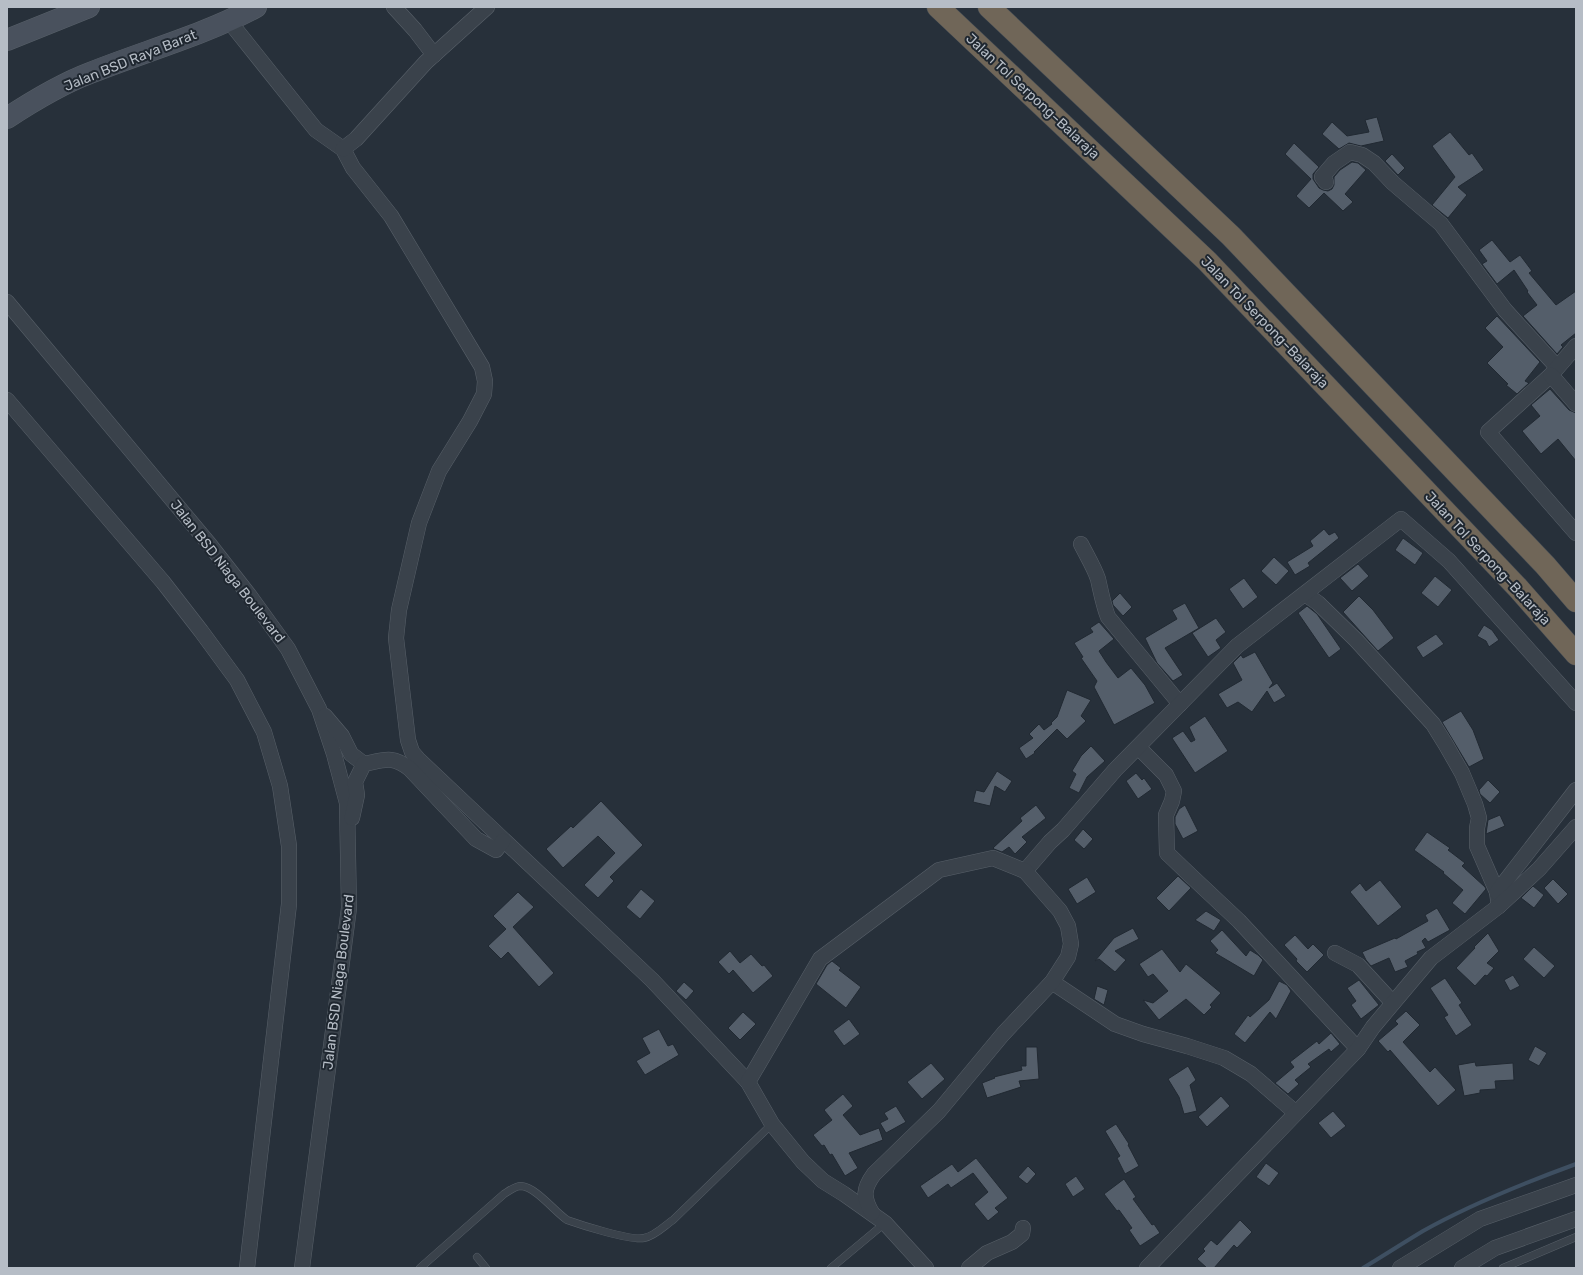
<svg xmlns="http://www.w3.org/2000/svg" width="1583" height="1275" font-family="Rubik,sans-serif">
  <rect width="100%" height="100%" fill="#27303a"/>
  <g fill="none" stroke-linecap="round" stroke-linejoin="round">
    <path stroke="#3e4f61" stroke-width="4" d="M1363,1268c20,-12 40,-25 60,-37 48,-27 101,-48 153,-67"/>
  </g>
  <g fill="#545e6a" stroke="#212932">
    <path d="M1377,117l7,24 -23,5 -12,-3 -10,6 -17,-15 10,-12 15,14 22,-4 -4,-12z"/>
    <path d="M1450,132l19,23 3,-2 12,17 -26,17 9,8 -19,23 -16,-13 23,-28 -23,-31z"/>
    <path d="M1294,143l25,24 -6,7v5l6,9 4,2 5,1 4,-2 2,-4v-8l6,-7 12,-8 6,1 8,7 -21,24 8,8 -10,9 -19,-18 -15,15 -13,-12 15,-17 -26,-25z"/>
    <path d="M1392,154l13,14 -7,7 -13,-14z"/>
    <path d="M1492,240l18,22 10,-7 12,16 -3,2 27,32 20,-14v42l-15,12 2,2 -6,7 -34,-38 14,-11 -10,-13 1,-1 -14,-21 -17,14 -15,-20 5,-3 -8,-11z"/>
    <path d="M1497,316l43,46 -15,19 4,2 -12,11 -11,-9 2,-1 -21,-21 16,-16 -18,-19z"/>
    <path d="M1550,389l19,21 7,3v48l-18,-22 -17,15 -19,-23 18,-15 -9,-11z"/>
    <path d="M1324,529l5,6 6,-3 4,6 -31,25 2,3 -15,9 -8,-13 26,-16 -3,-5z"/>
    <path d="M1403,538l20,15 -8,12 -20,-15z"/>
    <path d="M1274,557l15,14 -13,14 -15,-14z"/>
    <path d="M1358,564l11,12 -17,15 -12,-13z"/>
    <path d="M1435,576l17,14 -14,17 -17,-14z"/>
    <path d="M1244,578l14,19 -15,12 -14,-20z"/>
    <path d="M1120,593l12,14 -9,9 -10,-11 -1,-4z"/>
    <path d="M1359,596l14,14 21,28 -16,13 -35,-39z"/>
    <path d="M1185,603l14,25 -34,20 18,27 -10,6 -16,-18 -12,-25 32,-19 -5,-9z"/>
    <path d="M1307,606l10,8 24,35 -12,9 -31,-45z"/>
    <path d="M1216,618l10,14 -10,8 5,8 -13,9 -16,-24z"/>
    <path d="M1099,622l15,17 -15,12 7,11 12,16 13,-10 14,17 10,18 -41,22 -20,-38 3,-6 -16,-23 2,-1 -9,-14 19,-11 -3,-4z"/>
    <path d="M1484,625l8,5 7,10 -10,7 -3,-6 -9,-5z"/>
    <path d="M1436,634l8,10 -21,14 -7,-11z"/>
    <path d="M1255,652l18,31 -4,5 8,-5 9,13 -12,7 -7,-12 -15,21 -14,-10 -11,6 -9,-14 24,-14 -9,-17 8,-8 2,3z"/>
    <path d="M1067,690l24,10 -10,16 5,5 -19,18 -10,-10 -23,23 1,1 -9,6 -7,-11 14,-10 -4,-4 10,-10 5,6 8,-6 -1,-1 6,-6z"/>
    <path d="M1461,711l12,19 11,29 -15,8 -27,-45z"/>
    <path d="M1205,716l23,35 -33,22 -23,-35 11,-7 8,11 4,-2 -6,-13z"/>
    <path d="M1091,746l14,15 -18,16 -8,16 -10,-5 7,-14 -4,-3 9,-15z"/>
    <path d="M997,771l15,10 -7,11 -10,-6 -5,20 -17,-4 3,-12 8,2z"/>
    <path d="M1136,773l6,7 2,-2 8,11 -14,10 -12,-18z"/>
    <path d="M1488,780l12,12 -10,11 -10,-9 -1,-4z"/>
    <path d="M601,801l42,44 -33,32 4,4 -16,17 -14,-13 31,-32 -17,-17 -35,32 -17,-19 25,-23 2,2z"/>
    <path d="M1036,805l10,13 -24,19 5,5 -12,12 -6,-7 -7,5 -8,-3 -1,-1 29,-27 -2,-3z"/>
    <path d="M1185,805l13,26 -15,8 -8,-15v-7l4,-8z"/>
    <path d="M1500,815l5,11 -19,8 2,-14z"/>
    <path d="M1083,829l10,10 -9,10 -10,-9z"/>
    <path d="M1427,832l23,16 -2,2 17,13 -3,3 23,21 1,2 -21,25 -13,-11 11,-13 -20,-17 1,-1 -30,-22z"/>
    <path d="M1178,876l13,12 -22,23 -13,-13z"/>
    <path d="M1087,877l9,15 -19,12 -9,-15z"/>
    <path d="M1553,879l15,15 -10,10 -14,-16z"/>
    <path d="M1380,880l22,27 -24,19 -28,-34 10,-9 6,8z"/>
    <path d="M1533,886l11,9 -10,13 -13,-10z"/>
    <path d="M641,889l14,12 -15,18 -14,-12z"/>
    <path d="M518,892l16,15 -21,20 41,46 -15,14 -31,-35 -7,7 -13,-13 18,-17 -13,-13z"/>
    <path d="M1437,908l13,22 -22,12 -3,-4 -3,3 4,7 -9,4 1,2 -13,7 3,6 -13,5 -6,-14 -18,8 -5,-6 -4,-8 33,-14 1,1 32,-18 -3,-6z"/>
    <path d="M1206,911l15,9 -7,11 -19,-11z"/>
    <path d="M1133,928l6,11 -24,12 11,9 -11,12 -16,-13 -4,2 19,-23z"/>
    <path d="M1222,930l24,26 4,-6 8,5 5,5 -9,16 -39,-23 3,-3 -8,-9z"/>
    <path d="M1488,933l11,18 -12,12 7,5 -7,8 -2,-1 -10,11 -19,-18 19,-20 -1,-1z"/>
    <path d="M1295,935l13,14 5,-5 11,11 -17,17 -11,-11 1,-2 -13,-14z"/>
    <path d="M1534,947l21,19 -11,12 -21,-19z"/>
    <path d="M1162,949l18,23 6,-8 35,29 -11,12 2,2 -8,8 -18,-16 -27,21 -16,-20 10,3 15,-12 -15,-17 -5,3 -9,-13z"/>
    <path d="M730,951l10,12 11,-9 11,12 2,-1 9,11 -20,17 -20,-23 -4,4 -11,-12z"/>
    <path d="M832,961l9,7 -2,2 22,17 -15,21 -30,-24 11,-19z"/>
    <path d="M1513,975l7,11 -10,5 -6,-11z"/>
    <path d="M1445,978l17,25 -3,2 13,20 -16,11 -12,-19 4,-2 -18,-27z"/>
    <path d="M1359,980l20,25 -18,14 -10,-14 5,-4 -9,-13z"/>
    <path d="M1279,981l8,4 4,6 -15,28 -6,-7 -25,31 -11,-9 14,-19 2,2 19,-17z"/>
    <path d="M684,982l10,9 -8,9 -10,-9z"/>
    <path d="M1097,986l11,4 -4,15 -10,-6z"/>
    <path d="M1406,1011l14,14 -17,17 27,30 5,-5 21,23 -18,16 -48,-56 -2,2 -10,-11 20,-17 -3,-3z"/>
    <path d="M743,1012l13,12 -16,16 -12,-12z"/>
    <path d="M849,1019l11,15 -16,12 -11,-15z"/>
    <path d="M659,1029l9,17 5,-2 6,11 -34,20 -9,-14 14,-8 -8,-15z"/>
    <path d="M1331,1033l9,11 -9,8 -2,-3 -21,15 3,3 -16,13 4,4 -11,10 -13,-11 19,-16 -4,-5 27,-21 2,3z"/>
    <path d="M1535,1046l12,7 -8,13 -11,-6z"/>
    <path d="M1026,1047h11l2,32 -20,2 2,6 -34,11 -5,-15 13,-5 -1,-1 28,-7 -1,-4h5z"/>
    <path d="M1475,1062l1,4 37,-3 1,17 -19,1 1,8 -16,1v3l-16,3 -6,-31z"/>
    <path d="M931,1063l14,16 -23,20 -15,-17z"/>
    <path d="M1188,1066l8,14 -6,5 7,26 -13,3 -5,-17 -11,-18z"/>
    <path d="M843,1094l10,12 -10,9 17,20 19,-7 4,12 -34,13 9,15 -13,8 -13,-22 -2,1 -6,-10 -2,1 -9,-11 19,-15 -8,-10z"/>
    <path d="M1221,1096l9,10 -23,21 -9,-10z"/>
    <path d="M896,1106l10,16 -20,11 -6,-10 8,-4 -4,-6z"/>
    <path d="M1333,1111l13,15 -15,12 -13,-15z"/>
    <path d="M1116,1124l13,20 -1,1 11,21 -14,8 -8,-16 3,-2 -15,-25z"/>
    <path d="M976,1158l32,40 -13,10 4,4 -11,9 -14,-17 14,-12 -15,-19 -22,15 -3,-4 -20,14 -8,-12 32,-22 6,8z"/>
    <path d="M1266,1163l13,10 -10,13 -13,-9z"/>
    <path d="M1028,1166l8,8 -9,10 -9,-7z"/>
    <path d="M1076,1176l9,13 -12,8 -8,-13z"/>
    <path d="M1124,1179l12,18 -3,2 19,26 2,-1 6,9 -20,13 -11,-16 3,-2 -13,-18 -2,1 -13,-17z"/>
    <path d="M1240,1220l12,12 -15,16 -3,-3 -20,23h-7l-10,-9 8,-8 -2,-2 8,-9 6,5z"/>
  </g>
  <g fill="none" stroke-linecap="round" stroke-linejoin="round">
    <defs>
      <g id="lane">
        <path d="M477,1257l9,11"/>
        <path d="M420,1268l84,-74c5,-3 11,-8 17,-8 15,1 33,25 46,34 14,5 64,21 77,18 11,-2 20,-12 29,-18l99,-96"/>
        <path d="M831,1268l54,-45"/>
        <path d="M1503,1268l73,-31"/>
      </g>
      <g id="street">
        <path d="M394,7l21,23 19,25"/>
        <path d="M229,21l87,109 27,19 10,19 38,48 91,151 3,14 -1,13 -14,27 -31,50 -20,52 -20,87 -3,28 12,102 4,12 6,7 234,221 96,102 24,42 31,38 20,19 21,13 41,29 41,45"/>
        <path d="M343,149l13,-10 70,-77 61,-55"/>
        <path d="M1326,182l-4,-5 12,-14 16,-11 12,3 12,8 19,20 48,41 64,86 52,57"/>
        <path d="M7,302l203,243 39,50 39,54 31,60 15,45 13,49 2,105 -47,360"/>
        <path d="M1576,346l-25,29 -63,57 88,101"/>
        <path d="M1551,375l25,29"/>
        <path d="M7,400l156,182 38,49 36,49 27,52 16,54 9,60v58l-42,364"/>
        <path d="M1081,544c6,12 13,23 17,35 3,13 5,25 10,38l72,87"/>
        <path d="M1305,594l13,9 38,37 77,84 13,21 16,28 13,31 4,14 -2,10v18l20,46 2,14"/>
        <path d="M325,716l17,20 9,18 13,10"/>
        <path d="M1138,747l28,28 8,16 -2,10 -6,14 1,38 23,22 49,46 119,128"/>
        <path d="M352,818l5,-23 -2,-13 9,-18c20,-4 28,-9 46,5l66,70 20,11 7,-9"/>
        <path d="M1025,871l25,-29 13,-12 20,-23 32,-37 122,-124 164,-127 48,42 127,142"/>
        <path d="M1497,892l79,-102"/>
        <path d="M1335,953l23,12 35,38"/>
        <path d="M1052,982l63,42 28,10 44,12 37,12 27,16 45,39"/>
        <path d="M748,1082l72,-123 119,-89 54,-12 32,13 35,40 8,15 3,18 -3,13 -16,25 -49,52 -64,77 -65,63c-11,15 -11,23 -2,39"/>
        <path d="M969,1268l18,-15 25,-11 10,-8 1,-6"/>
        <path d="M1147,1268l211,-219 15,-22 58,-69 68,-52 40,-37 37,-42"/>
        <path d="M1400,1268l80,-49 96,-34"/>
        <path d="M1462,1268l33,-20 81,-29"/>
      </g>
      <g id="secondary">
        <path d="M7,40l82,-33"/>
        <path d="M7,118c26,-17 54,-34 83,-45 55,-22 114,-38 166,-66"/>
      </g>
      <g id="highway">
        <path d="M938,7l269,254 311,327 58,66"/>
        <path d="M989,7l242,229 314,329 31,36"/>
      </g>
    </defs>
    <use href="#lane" stroke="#586069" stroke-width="8"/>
    <use href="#street" stroke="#586069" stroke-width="16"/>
    <use href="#secondary" stroke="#586069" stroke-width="22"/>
    <use href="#highway" stroke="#454d56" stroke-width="23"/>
    <use href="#lane" stroke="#3a424b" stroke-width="7"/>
    <use href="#street" stroke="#3a424b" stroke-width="15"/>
    <use href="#secondary" stroke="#49515d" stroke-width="21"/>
    <use href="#highway" stroke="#706658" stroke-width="22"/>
  </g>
  <g text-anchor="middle" stroke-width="4" stroke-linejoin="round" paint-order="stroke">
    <g font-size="14" fill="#b6bdc6" stroke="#1f2730">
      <text transform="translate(130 60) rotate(-22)" y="5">Jalan BSD Raya Barat</text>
      <text transform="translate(1033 96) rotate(43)" y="5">Jalan Tol Serpong–Balaraja</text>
      <text transform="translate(1265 322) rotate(46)" y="5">Jalan Tol Serpong–Balaraja</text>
      <text transform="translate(1488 558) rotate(47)" y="5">Jalan Tol Serpong–Balaraja</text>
      <text transform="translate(228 571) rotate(52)" y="5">Jalan BSD Niaga Boulevard</text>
      <text transform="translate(338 982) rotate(-83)" y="5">Jalan BSD Niaga Boulevard</text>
    </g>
  </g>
  <rect width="1583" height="1275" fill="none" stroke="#b6bdc6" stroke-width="16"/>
</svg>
